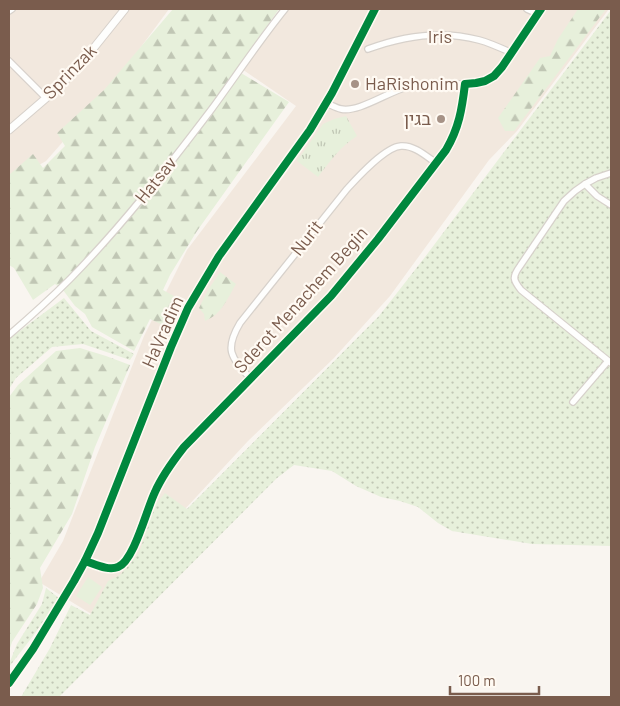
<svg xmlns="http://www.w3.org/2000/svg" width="620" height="706" font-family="Barlow,Heebo,sans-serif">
  <defs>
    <pattern id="grass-dots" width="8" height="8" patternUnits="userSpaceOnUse" patternTransform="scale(1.25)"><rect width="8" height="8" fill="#e7f0db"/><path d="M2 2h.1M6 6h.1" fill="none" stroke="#c0c6b4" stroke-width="1.8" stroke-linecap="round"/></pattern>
    <pattern id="forest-firs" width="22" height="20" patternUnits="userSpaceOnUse" patternTransform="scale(1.25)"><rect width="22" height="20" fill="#e7f0db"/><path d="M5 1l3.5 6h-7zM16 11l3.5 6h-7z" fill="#c0c6b4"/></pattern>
    <pattern id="park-tufts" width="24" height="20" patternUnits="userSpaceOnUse" patternTransform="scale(1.25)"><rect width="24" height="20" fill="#e7f0db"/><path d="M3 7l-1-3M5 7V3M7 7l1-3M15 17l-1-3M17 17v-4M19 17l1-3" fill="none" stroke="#c0c6b4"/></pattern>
  </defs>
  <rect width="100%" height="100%" fill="#f9f5f0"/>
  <g fill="#f2e8de">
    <path d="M9,9h160l-54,73 -69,79 -37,21z"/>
    <path d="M284,9h325l-92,122 -28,29 -99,136 -56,62 -86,83 -88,95 -67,79 -54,-33 24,-41 81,-205 43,-86 109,-144 -57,-39z"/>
  </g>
  <g fill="url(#grass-dots)">
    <path d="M611,10v536l-79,-2 -80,-13 -14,-8 -20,-16 -18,-6 -19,-4 -25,-11 -24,-15 -38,-6 -17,13 -218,219h-38l29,-49 21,-43 19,10 18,-34 12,-6 19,-22 16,-48 10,-12 22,16 192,-193 46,-59z"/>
    <path d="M64,298l27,33 43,23 -4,6 -47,-16 -31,3 -36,31 -7,11v-50z"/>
    <path d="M46,588l13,10 -26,38 -24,31v-3l8,-20 25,-40z"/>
  </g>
  <g fill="url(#forest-firs)">
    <path d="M173,9h106l-43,61 53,32 -92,129 -27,44 -7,15 20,11 -14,27 -19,-9 -16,32 -42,-24 -7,-13 -10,-8 -12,-16 -8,-6 -22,16 -19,-32 -5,-3v-90l24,-21 10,14 22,-22 -8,-13 47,-43z"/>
    <path d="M578,9h28l-92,122h-9l-7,-13 42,-60 10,-2 8,-17z"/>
    <path d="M220,272l16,12c-9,15 -14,30 -31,37l-1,-7 -5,-6 9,-18z"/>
    <path d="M80,348l26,8 24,9 -35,82 -23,67 -32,54 3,20 -6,16 -25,38 -3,9v-254l9,-12 38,-34z"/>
  </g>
  <path fill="url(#park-tufts)" d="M346,116l11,20c-17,11 -27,25 -39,41l-21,-16 26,-37 11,-5z"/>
  <path fill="#e7f0db" d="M88,577l14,10 -12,18 -14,-9z"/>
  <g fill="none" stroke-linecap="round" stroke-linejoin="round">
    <defs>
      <g id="minor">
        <path d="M527,9l11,5"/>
        <path d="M9,11l3,-2"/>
        <path d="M368,49c35,-13 74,-19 111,-9 11,3 22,8 33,13"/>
        <path d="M9,61l37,37"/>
        <path d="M326,103c5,2 10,5 15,6 17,4 47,-17 66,-22 19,-5 38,-3 58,-3"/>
        <path d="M611,173l-15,5 -11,6 -10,7 -11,10 -44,65c-8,11 -7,14 1,24l90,73"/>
        <path d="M585,184l12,12 14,9"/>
        <path d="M9,335c21,-18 42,-37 61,-56 52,-53 97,-111 141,-169 25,-34 48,-69 74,-101"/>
        <path d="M250,378c-19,-21 -26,-28 -10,-55l107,-134c11,-12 38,-42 54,-43 13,-1 25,10 35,17"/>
        <path d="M573,402l35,-41"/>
      </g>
      <g id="tertiary">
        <path d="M9,130l43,-37 24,-23 49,-61"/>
        <path d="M85,561c10,3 23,10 33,6 16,-6 29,-59 37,-75 7,-16 18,-31 29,-45l147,-151 47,-57 68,-89c13,-22 16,-41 19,-66l11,-1 9,-2 9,-5 8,-9 39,-58"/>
        <path d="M9,683l24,-34 41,-68 11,-20 13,-28 73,-186 17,-39 31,-52 91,-126 22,-37 43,-84"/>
      </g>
    </defs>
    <use href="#minor" stroke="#d7d1cb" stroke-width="8"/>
    <use href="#tertiary" stroke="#d7d1cb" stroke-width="9"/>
    <use href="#minor" stroke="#fefefd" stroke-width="5.5"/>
    <use href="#tertiary" stroke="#fefefd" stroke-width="7"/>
    <defs>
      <g id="cycleway">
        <path d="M85,561c10,3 23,10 33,6 16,-6 29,-59 37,-75 7,-16 18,-31 29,-45l147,-151 47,-57 68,-89c13,-22 16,-41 19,-66l11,-1 9,-2 9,-5 8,-9 39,-58"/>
        <path d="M9,683l24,-34 41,-68 11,-20 13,-28 73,-186 17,-39 31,-52 91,-126 22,-37 43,-84"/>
      </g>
    </defs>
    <use href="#cycleway" stroke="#fffaf3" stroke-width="11"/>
    <use href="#cycleway" stroke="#00873e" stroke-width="8"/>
  </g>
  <g fill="#a69286" stroke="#fffaf3" stroke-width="2">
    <circle cx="355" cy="84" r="5"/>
    <circle cx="441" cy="119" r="5"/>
  </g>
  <g text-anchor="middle" stroke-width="4.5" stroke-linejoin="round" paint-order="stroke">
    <g font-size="18" fill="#7a5c4d" stroke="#fffaf3">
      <text x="440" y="43">Iris</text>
      <text transform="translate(70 72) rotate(-46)" y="6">Sprinzak</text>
      <text transform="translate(156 180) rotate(-51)" y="6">Hatsav</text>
      <text transform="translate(307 238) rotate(-52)" y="6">Nurit</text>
      <text transform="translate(301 300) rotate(-48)" y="6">Sderot Menachem Begin</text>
      <text transform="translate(163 332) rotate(-66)" y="6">HaVradim</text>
    </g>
    <g font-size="18" fill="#7a5c4d" stroke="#fffaf3" text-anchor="start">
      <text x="365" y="90">HaRishonim</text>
      <text x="431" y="125" text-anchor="end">בגין</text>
    </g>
  </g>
  <rect width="620" height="706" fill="none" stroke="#7a5c4d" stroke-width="20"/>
  <path d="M450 686v8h89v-8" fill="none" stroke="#7a5c4d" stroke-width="2.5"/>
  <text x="458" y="686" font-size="15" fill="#7a5c4d" stroke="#fffaf3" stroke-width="4" paint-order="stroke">100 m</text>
</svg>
